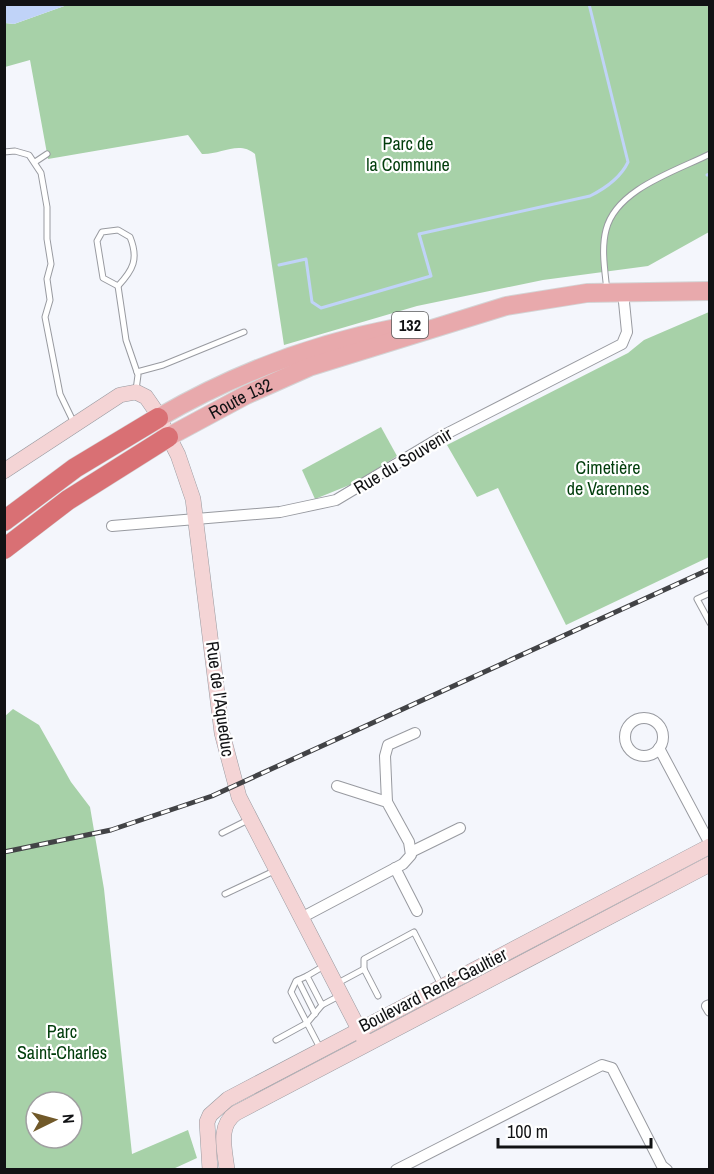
<svg xmlns="http://www.w3.org/2000/svg" width="714" height="1174" font-family="'Archivo Narrow',sans-serif">
  <rect width="100%" height="100%" fill="#f4f6fc"/>
  <g fill="#a7d1a8" fill-rule="evenodd">
    <path d="M67,5h642v227l-61,34 -105,14 -126,26 -133,39 -29,-191c-16,-14 -35,1 -53,0l-14,-19 -140,24 -18,-99 -25,7v-44l9,1z"/>
    <path d="M709,312v245l-143,68 -68,-137 -21,9 -30,-52 181,-92 16,-13z"/>
    <path d="M381,427l16,29 -40,26 -42,17 -13,-29z"/>
    <path d="M13,709l26,16 32,57 19,25 14,82 28,265 56,-24 9,28 -24,11h-168l-1,-452zM36,1102h36v36h-36z"/>
  </g>
  <path fill="#c0d3f8" d="M5,4h62v1l-53,19 -9,-1z"/>
  <g fill="none" stroke-linecap="round" stroke-linejoin="round">
    <g stroke="#c0d3f8" stroke-width="3">
      <path d="M707,175l3,-1"/>
      <path d="M279,265l27,-6 6,43 9,6 110,-32 -12,-42 171,-38c14,-7 31,-19 38,-34l-39,-158"/>
    </g>
    <defs>
      <g id="lane">
        <path d="M4,152l11,-1 14,4 12,18 6,34v32l4,25 -4,15 3,21 -5,17 15,77 14,29"/>
        <path d="M35,162l12,-8"/>
        <path d="M118,230l12,7c9,22 3,33 -12,49l-15,-8 -6,-37 5,-9z"/>
        <path d="M118,286l8,54 12,35 -2,15"/>
        <path d="M607,291c-2,-20 -6,-42 -1,-61 10,-41 70,-59 104,-76"/>
        <path d="M137,372l26,-7 81,-33"/>
        <path d="M710,593l-13,6 13,24"/>
        <path d="M222,833l26,-13"/>
        <path d="M225,894l49,-23"/>
        <path d="M324,966l-17,10 15,29 17,-9"/>
        <path d="M364,969v-10l50,-27 27,53"/>
        <path d="M298,980l17,34"/>
        <path d="M336,984l28,-15 14,27"/>
        <path d="M276,1040l31,-17 -16,-31 5,-11 11,-5"/>
        <path d="M320,1048l-13,-25 15,-18"/>
      </g>
      <g id="street">
        <path d="M112,526l168,-14 56,-12 112,-67 174,-89 5,-12 -4,-40"/>
        <circle cx="644" cy="737" r="19"/>
        <path d="M659,748l51,96"/>
        <path d="M387,802l-2,-46 3,-11 27,-12"/>
        <path d="M411,852l49,-24"/>
        <path d="M395,868l22,43"/>
        <path d="M301,918l102,-54 8,-9 -2,-13 -22,-40 -50,-16"/>
        <path d="M710,1005l-3,1 3,5"/>
        <path d="M396,1170l206,-105 10,3 50,98 5,4"/>
      </g>
      <g id="secondary">
        <path d="M4,471l116,-76 16,-3 10,5 9,13 23,45 15,44 29,234 17,64 127,246"/>
        <path d="M210,1170l-3,-48 3,-7 18,-16 482,-253"/>
        <path d="M227,1170c-2,-20 -10,-44 9,-57l474,-249"/>
      </g>
      <g id="primary">
        <path d="M158,418c74,-43 154,-74 238,-90"/>
        <path id="s1" d="M168,437l78,-42 63,-28 197,-61 81,-13 123,-2"/>
      </g>
      <g id="highway">
        <path d="M4,521l71,-53 83,-50"/>
        <path d="M4,549l64,-49 100,-63"/>
      </g>
    </defs>
    <use href="#lane" stroke="#989aa0" stroke-width="7"/>
    <use href="#street" stroke="#989aa0" stroke-width="12"/>
    <use href="#secondary" stroke="#989aa0" stroke-width="16"/>
    <use href="#primary" stroke="#d4d4d5" stroke-width="20"/>
    <use href="#highway" stroke="#d4d4d5" stroke-width="21"/>
    <use href="#lane" stroke="#fff" stroke-width="5"/>
    <use href="#street" stroke="#fff" stroke-width="10"/>
    <use href="#secondary" stroke="#f4d4d5" stroke-width="15"/>
    <use href="#primary" stroke="#e8a9ac" stroke-width="18"/>
    <use href="#highway" stroke="#d97074" stroke-width="20"/>
    <defs>
      <path id="rail" d="M4,852l107,-22 101,-34 498,-227"/>
    </defs>
    <use href="#rail" stroke="#424346" stroke-width="5"/>
    <use href="#rail" stroke="#fff" stroke-width="3" stroke-dasharray="9" stroke-linecap="butt"/>
  </g>
  <g text-anchor="middle" stroke-width="4.5" stroke-linejoin="round" paint-order="stroke">
    <rect fill="#fff" stroke="#58595a" stroke-width="1.5" x="392" y="312" width="36" height="26" rx="4.5"/>
    <g font-size="16" font-weight="bold" fill="#111214">
      <text x="410" y="331">132</text>
    </g>
    <g font-size="18" fill="#013d0b" stroke="#fff">
      <text x="408" y="150">Parc de<tspan x="408" dy="21">la Commune</tspan></text>
      <text x="608" y="474">Cimetière<tspan x="608" dy="21">de Varennes</tspan></text>
      <text x="62" y="1038">Parc<tspan x="62" dy="21">Saint-Charles</tspan></text>
    </g>
    <g font-size="18" fill="#111214" stroke="#fff">
      <text dy="6" stroke="none"><textPath href="#s1" startOffset="82">Route 132</textPath></text>
      <text transform="translate(403 461) rotate(-31)" y="6">Rue du Souvenir</text>
      <text transform="translate(220 699) rotate(82)" y="6">Rue de l'Aqueduc</text>
      <text transform="translate(433 990) rotate(-27)" y="6">Boulevard René-Gaultier</text>
    </g>
  </g>
  <rect width="714" height="1174" fill="none" stroke="#111214" stroke-width="12"/>
  <g transform="translate(54 1120) rotate(85)"><circle r="28" fill="#ffffff" stroke="#a0a0a1" stroke-width="1.5"/>
  <path d="M0-4.5L10 22L0 15L-10 22Z" fill="#715929"/>
  <text y="-9" font-size="16" font-weight="bold" text-anchor="middle" fill="#111214">N</text>
  </g>
  <path d="M498 1138v9h153v-9" fill="none" stroke="#111214" stroke-width="3"/>
  <text x="507" y="1138" font-size="18" fill="#111214" stroke="#ffffff" stroke-width="4.5" paint-order="stroke">100 m</text>
</svg>
